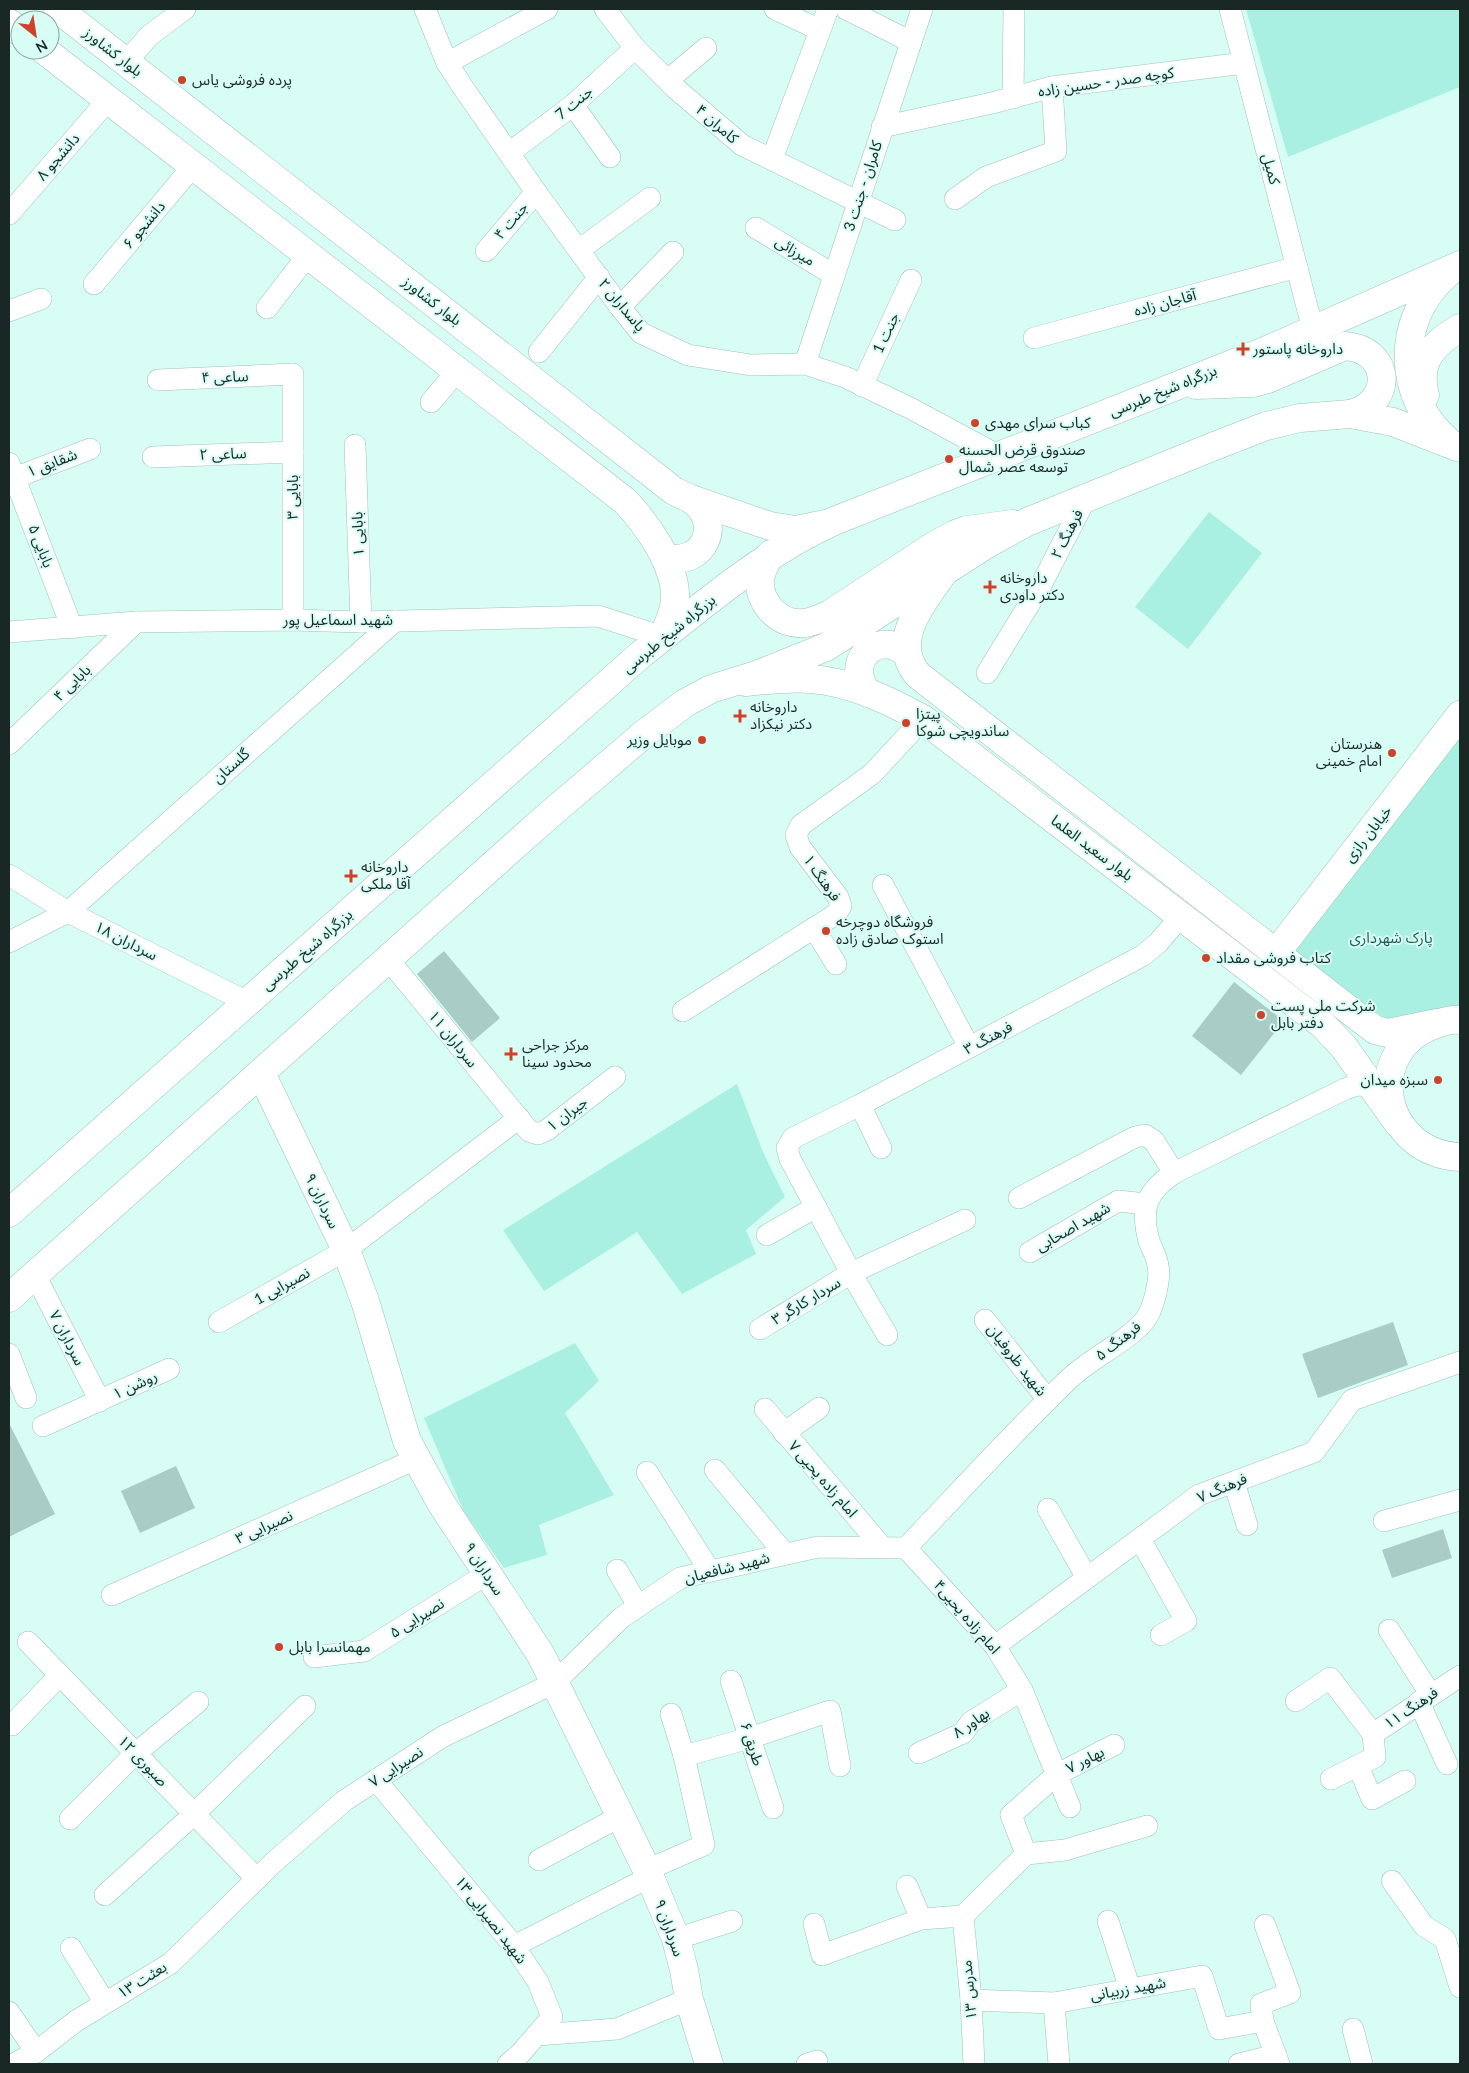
<svg xmlns="http://www.w3.org/2000/svg" width="1469" height="2073" font-family="Lato,'Noto Sans Arabic',sans-serif">
  <rect width="100%" height="100%" fill="#d7fdf5"/>
  <g fill="#a9f0e3">
    <path d="M1246,9h214v78l-172,70z"/>
    <path d="M1209,512l53,41 -74,96 -53,-42z"/>
    <path d="M1460,737v285l-53,11 -118,-79z"/>
    <path d="M737,1084l26,68 22,45 -39,33 10,24 -74,40 -45,-62 -93,59 -41,-61z"/>
    <path d="M575,1343l24,38 -34,32 49,82 -75,30 8,30 -43,13 -40,-56 -40,-94z"/>
  </g>
  <g fill="#a9cdc6">
    <path d="M444,951l56,67 -28,24 -55,-68z"/>
    <path d="M1234,982l50,39 -43,54 -49,-39z"/>
    <path d="M1393,1322l15,43 -90,33 -16,-44z"/>
    <path d="M9,1423l46,91 -46,23z"/>
    <path d="M176,1466l19,42 -55,25 -19,-42z"/>
    <path d="M1443,1529l9,29 -60,20 -10,-28z"/>
  </g>
  <g fill="none" stroke-linecap="round" stroke-linejoin="round">
    <defs>
      <g id="street">
        <path d="M425,9l22,54 17,26 72,103 84,115 21,26 47,22 63,10 54,-1 40,13 67,32 87,47"/>
        <path d="M605,9l30,39 40,40 67,57 153,75"/>
        <path d="M775,9l45,21"/>
        <path d="M846,9l65,33"/>
        <path d="M1230,9l83,321"/>
        <path d="M126,62l24,-27 35,-26"/>
        <path d="M447,63l100,-54"/>
        <path d="M668,80l38,-32"/>
        <path d="M1013,98l1,-89"/>
        <path d="M573,105l37,52"/>
        <path d="M882,127l110,-24 60,-16 192,-24"/>
        <path d="M509,153l64,-48 62,-57"/>
        <path d="M772,159l56,-150"/>
        <path d="M955,199l31,-22 70,-26 -4,-64"/>
        <path d="M9,214l99,-114"/>
        <path d="M756,228l78,47"/>
        <path d="M579,250l71,-52"/>
        <path d="M486,251l50,-59"/>
        <path d="M94,284l99,-118"/>
        <path d="M620,307l53,-55"/>
        <path d="M267,308l41,-53"/>
        <path d="M9,311l32,-12"/>
        <path d="M1034,338l263,-71"/>
        <path d="M539,352l60,-75"/>
        <path d="M805,364l117,-355"/>
        <path d="M158,380l135,-6v246"/>
        <path d="M862,386l49,-106"/>
        <path d="M431,402l26,-31"/>
        <path d="M355,445l6,177"/>
        <path d="M153,457l140,-5"/>
        <path d="M9,463l63,165"/>
        <path d="M9,480l81,-31"/>
        <path d="M9,632l127,-10 157,-2 68,2 237,-6 65,21"/>
        <path d="M987,673l54,-88 45,-87"/>
        <path d="M9,744l127,-122"/>
        <path d="M9,875l59,37 179,90"/>
        <path d="M883,885l86,162"/>
        <path d="M814,928l22,36"/>
        <path d="M9,942l59,-30 327,-291"/>
        <path d="M388,959l141,172 9,3 9,-4 68,-53"/>
        <path d="M683,1011l153,-97 5,-8 -3,-9 -38,-50 -4,-12 5,-10 71,-51 51,-55"/>
        <path d="M860,1105l21,43"/>
        <path d="M1019,1198l116,-61 10,-2 9,6 20,32"/>
        <path d="M767,1235l49,-28"/>
        <path d="M1030,1252l88,-51 28,3"/>
        <path d="M35,1275l65,126"/>
        <path d="M985,1320l63,80"/>
        <path d="M219,1322l127,-72 173,-132"/>
        <path d="M760,1329l91,-56 114,-53"/>
        <path d="M887,1335l-36,-62 -61,-114 -3,-11 6,-10 67,-33 282,-149 16,-13 23,-27"/>
        <path d="M9,1354l17,44"/>
        <path d="M765,1409l117,138"/>
        <path d="M43,1426l126,-57"/>
        <path d="M784,1433l35,-25"/>
        <path d="M715,1470l70,84"/>
        <path d="M647,1472l63,99"/>
        <path d="M1234,1482l13,43"/>
        <path d="M1048,1509l39,69"/>
        <path d="M1384,1521l76,-21"/>
        <path d="M1140,1539l46,82 -25,14"/>
        <path d="M906,1548c54,-57 107,-115 164,-170 21,-20 57,-36 75,-58 8,-10 16,-41 13,-54 -1,-9 -6,-17 -9,-25 -9,-33 -2,-50 25,-68l171,-84 12,-4 15,1"/>
        <path d="M906,1548l89,98 27,44 48,117"/>
        <path d="M617,1570l21,36"/>
        <path d="M112,1595l304,-136"/>
        <path d="M1389,1630l42,65"/>
        <path d="M28,1642l229,237"/>
        <path d="M995,1646l204,-151 115,-43 38,-52 108,-38"/>
        <path d="M314,1657l50,-6 123,-77"/>
        <path d="M731,1681l42,127"/>
        <path d="M1296,1701l34,-23 43,56"/>
        <path d="M1419,1702l28,62"/>
        <path d="M12,1725l48,-50"/>
        <path d="M919,1753l44,-20 8,-11 51,-32"/>
        <path d="M684,1756l66,-18 80,-27 10,55"/>
        <path d="M1358,1766l14,33 33,-18"/>
        <path d="M1331,1779l44,-22 -2,-23 87,-58"/>
        <path d="M376,1780l138,166 24,36 14,35 -32,37 -12,10"/>
        <path d="M70,1819l66,-66 62,-51"/>
        <path d="M1026,1854l-15,-39 45,-40 58,-30"/>
        <path d="M539,1860l82,-44"/>
        <path d="M647,1870l57,-25 -20,-89 -13,-42"/>
        <path d="M1392,1881l32,45 21,13 15,48"/>
        <path d="M907,1886l14,33 42,-3 63,-62 39,-4 82,-24"/>
        <path d="M105,1895l89,-81 111,-108"/>
        <path d="M963,1916l8,84 3,64"/>
        <path d="M1108,1921l22,68"/>
        <path d="M814,1924l8,31 99,-36"/>
        <path d="M676,1939l56,-18"/>
        <path d="M514,1946l136,-69"/>
        <path d="M71,1948l34,55"/>
        <path d="M971,2000l83,3 148,-27 17,53 44,-8 -2,-17 29,-11 -25,-68"/>
        <path d="M1054,2003l5,61"/>
        <path d="M9,2012l27,40"/>
        <path d="M1263,2021l16,43"/>
        <path d="M1353,2029l9,35"/>
        <path d="M537,2035l80,-6 72,-30"/>
        <path d="M14,2064l22,-12 40,-31 95,-58 102,-100 71,-62 98,-64 112,-54 67,-65 59,-40 138,-31 88,1"/>
        <path d="M807,2064l10,-3"/>
        <path d="M1239,2064l37,-9"/>
      </g>
      <g id="secondary">
        <path d="M58,9l616,482 17,8 79,27 26,4 29,-6"/>
        <path d="M9,23l11,9"/>
        <path d="M44,50l581,451c22,23 52,65 50,99 -1,13 -7,25 -12,37"/>
        <path d="M666,558c39,8 58,-36 25,-59"/>
        <path d="M944,572c-21,30 -55,69 -26,103l457,355 13,3 49,-10"/>
        <path d="M746,682c22,-2 44,-5 65,-3 40,3 77,21 112,40l400,306 20,21 55,77"/>
        <path d="M868,693c-25,-29 7,-64 38,-41"/>
        <path d="M1276,953l184,-238"/>
        <path d="M261,1073l85,177 19,51 42,140 34,62 100,152 106,215 29,69 8,31 5,29 20,65"/>
      </g>
      <path id="primary" d="M1460,1020c-9,-1 -18,2 -26,5 -72,26 -54,128 26,132"/>
      <g id="highway">
        <path d="M1447,274c-53,45 -50,125 2,168"/>
        <path d="M1196,385l57,-2 15,-4 77,-33c46,3 50,57 5,68"/>
        <path d="M1425,395c-9,-34 9,-52 35,-67"/>
        <path d="M771,554c-5,8 -10,16 -11,25 -2,24 20,47 44,44 10,-1 18,-5 26,-9l105,-69 21,-11 11,-4 45,-6"/>
        <path d="M9,1213l630,-557c63,-50 121,-101 195,-135l431,-170 195,-86"/>
        <path d="M9,1298l532,-476 103,-88 41,-31 26,-14 48,-15 67,-27 161,-103 40,-22 185,-75 54,-21 34,-8 50,-4 43,8 64,25"/>
      </g>
    </defs>
    <use href="#street" stroke="#9dc2ba" stroke-width="22"/>
    <use href="#secondary" stroke="#9dc2ba" stroke-width="29"/>
    <use href="#primary" stroke="#9dc2ba" stroke-width="29"/>
    <use href="#highway" stroke="#9dc2ba" stroke-width="29"/>
    <use href="#street" stroke="#fff" stroke-width="21"/>
    <use href="#secondary" stroke="#fff" stroke-width="28"/>
    <use href="#primary" stroke="#fff" stroke-width="28"/>
    <use href="#highway" stroke="#fff" stroke-width="28"/>
  </g>
  <g fill="#ce422c" stroke="#d7fdf5" stroke-width="2">
    <circle cx="182" cy="80" r="5"/>
    <path d="M1240.5 341.5h5v5h5v5h-5v5h-5v-5h-5v-5h5z"/>
    <circle cx="975" cy="423" r="5"/>
    <circle cx="949" cy="459" r="5"/>
    <path d="M987.5 579.5h5v5h5v5h-5v5h-5v-5h-5v-5h5z"/>
    <path d="M737.5 708.5h5v5h5v5h-5v5h-5v-5h-5v-5h5z"/>
    <circle cx="906" cy="723" r="5"/>
    <circle cx="702" cy="740" r="5"/>
    <circle cx="1392" cy="753" r="5"/>
    <path d="M348.5 868.5h5v5h5v5h-5v5h-5v-5h-5v-5h5z"/>
    <circle cx="826" cy="931" r="5"/>
    <circle cx="1206" cy="958" r="5"/>
    <circle cx="1261" cy="1015" r="5"/>
    <path d="M508.5 1046.5h5v5h5v5h-5v5h-5v-5h-5v-5h5z"/>
    <circle cx="1438" cy="1080" r="5"/>
    <circle cx="279" cy="1647" r="5"/>
  </g>
  <g text-anchor="middle" stroke-width="4" stroke-linejoin="round" paint-order="stroke">
    <g font-size="15" fill="#1a2825" stroke="#d7fdf5">
      <text transform="translate(113 52) rotate(38)" y="5">بلوار کشاورز</text>
      <text transform="translate(1106 82) rotate(-8)" y="5">کوچه صدر - حسین زاده</text>
      <text transform="translate(574 103) rotate(-40)" y="5">جنت 7</text>
      <text transform="translate(717 124) rotate(41)" y="5">کامران ۴</text>
      <text transform="translate(58 157) rotate(-49)" y="5">دانشجو ۸</text>
      <text transform="translate(1271 169) rotate(75)" y="5">کمیل</text>
      <text transform="translate(863 186) rotate(-72)" y="5">کامران - جنت 3</text>
      <text transform="translate(511 221) rotate(-50)" y="5">جنت ۴</text>
      <text transform="translate(144 225) rotate(-50)" y="5">دانشجو ۶</text>
      <text transform="translate(795 251) rotate(31)" y="5">میرزائی</text>
      <text transform="translate(432 301) rotate(38)" y="5">بلوار کشاورز</text>
      <text transform="translate(1165 303) rotate(-15)" y="5">آقاجان زاده</text>
      <text transform="translate(622 305) rotate(50)" y="5">پاسداران ۲</text>
      <text transform="translate(886 333) rotate(-65)" y="5">جنت 1</text>
      <text transform="translate(225 377) rotate(-2)" y="5">ساعی ۴</text>
      <text transform="translate(1163 391) rotate(-22)" y="5">بزرگراه شیخ طبرسی</text>
      <text transform="translate(223 454) rotate(-2)" y="5">ساعی ۲</text>
      <text transform="translate(52 463) rotate(-21)" y="5">شقایق ۱</text>
      <text transform="translate(293 497) rotate(-90)" y="5">بابایی ۳</text>
      <text transform="translate(358 534) rotate(-92)" y="5">بابایی ۱</text>
      <text transform="translate(1067 534) rotate(-63)" y="5">فرهنگ ۲</text>
      <text transform="translate(41 546) rotate(69)" y="5">بابایی ۵</text>
      <text x="338" y="625">شهید اسماعیل پور</text>
      <text transform="translate(669 634) rotate(-39)" y="5">بزرگراه شیخ طبرسی</text>
      <text transform="translate(72 683) rotate(-44)" y="5">بابایی ۴</text>
      <text transform="translate(231 766) rotate(-42)" y="5">گلستان</text>
      <text transform="translate(1368 834) rotate(-52)" y="5">خیابان رازی</text>
      <text transform="translate(1092 848) rotate(37)" y="5">بلوار سعید العلما</text>
      <text transform="translate(822 878) rotate(55)" y="5">فرهنگ ۱</text>
      <text transform="translate(126 941) rotate(27)" y="5">سرداران ۱۸</text>
      <text transform="translate(307 950) rotate(-41)" y="5">بزرگراه شیخ طبرسی</text>
      <text transform="translate(988 1038) rotate(-28)" y="5">فرهنگ ۳</text>
      <text transform="translate(453 1039) rotate(51)" y="5">سرداران ۱۱</text>
      <text transform="translate(567 1114) rotate(-37)" y="5">جیران ۱</text>
      <text transform="translate(322 1201) rotate(64)" y="5">سرداران ۹</text>
      <text transform="translate(1073 1227) rotate(-30)" y="5">شهید اصحابی</text>
      <text transform="translate(282 1286) rotate(-29)" y="5">نصیرایی 1</text>
      <text transform="translate(806 1301) rotate(-31)" y="5">سردار کارگر ۳</text>
      <text transform="translate(67 1338) rotate(63)" y="5">سرداران ۷</text>
      <text transform="translate(1118 1341) rotate(-38)" y="5">فرهنگ ۵</text>
      <text transform="translate(1017 1360) rotate(52)" y="5">شهید ظروفیان</text>
      <text transform="translate(135 1385) rotate(-25)" y="5">روشن ۱</text>
      <text transform="translate(823 1479) rotate(49)" y="5">امام زاده یحیی ۷</text>
      <text transform="translate(1222 1488) rotate(-23)" y="5">فرهنگ ۷</text>
      <text transform="translate(264 1527) rotate(-24)" y="5">نصیرایی ۳</text>
      <text transform="translate(727 1568) rotate(-14)" y="5">شهید شافعیان</text>
      <text transform="translate(484 1569) rotate(57)" y="5">سرداران ۹</text>
      <text transform="translate(967 1617) rotate(49)" y="5">امام زاده یحیی۴</text>
      <text transform="translate(417 1618) rotate(-32)" y="5">نصیرایی ۵</text>
      <text transform="translate(1411 1708) rotate(-34)" y="5">فرهنگ ۱۱</text>
      <text transform="translate(971 1723) rotate(-35)" y="5">بهاور ۸</text>
      <text transform="translate(752 1744) rotate(72)" y="5">طریق ۶</text>
      <text transform="translate(1085 1760) rotate(-27)" y="5">بهاور ۷</text>
      <text transform="translate(143 1761) rotate(46)" y="5">صبوری ۱۲</text>
      <text transform="translate(396 1767) rotate(-33)" y="5">نصیرایی ۷</text>
      <text transform="translate(491 1920) rotate(52)" y="5">شهید نصیرایی ۱۳</text>
      <text transform="translate(669 1928) rotate(70)" y="5">سرداران ۹</text>
      <text transform="translate(142 1980) rotate(-32)" y="5">بعثت ۱۳</text>
      <text transform="translate(1128 1989) rotate(-10)" y="5">شهید زربیانی</text>
      <text transform="translate(969 1990) rotate(-95)" y="5">مدرس ۱۳</text>
    </g>
    <g font-size="15" fill="#1a2825" stroke="#d7fdf5" text-anchor="start">
      <text x="192" y="85">پرده فروشی یاس</text>
      <text x="1253" y="354">داروخانه پاستور</text>
      <text x="985" y="428">کباب سرای مهدی</text>
      <text x="959" y="455">صندوق قرض الحسنه<tspan x="959" dy="17">توسعه عصر شمال</tspan></text>
      <text x="1000" y="583">داروخانه<tspan x="1000" dy="17">دکتر داودی</tspan></text>
      <text x="750" y="712">داروخانه<tspan x="750" dy="17">دکتر نیکزاد</tspan></text>
      <text x="916" y="719">پیتزا<tspan x="916" dy="17">ساندویچی شوکا</tspan></text>
      <text x="692" y="745" text-anchor="end">موبایل وزیر</text>
      <text x="1382" y="749" text-anchor="end">هنرستان<tspan x="1382" dy="17">امام خمینی</tspan></text>
      <text x="361" y="872">داروخانه<tspan x="361" dy="17">آقا ملکی</tspan></text>
      <text x="836" y="927">فروشگاه دوچرخه<tspan x="836" dy="17">استوک صادق زاده</tspan></text>
      <text x="1216" y="963">کتاب فروشی مقداد</text>
      <text x="1271" y="1011">شرکت ملی پست<tspan x="1271" dy="17">دفتر بابل</tspan></text>
      <text x="522" y="1050">مرکز جراحی<tspan x="522" dy="17">محدود سینا</tspan></text>
      <text x="1428" y="1085" text-anchor="end">سبزه میدان</text>
      <text x="289" y="1652">مهمانسرا بابل</text>
    </g>
    <g font-size="15" fill="#1c5e54" stroke="#d7fdf5">
      <text x="1391" y="943">پارک شهرداری</text>
    </g>
  </g>
  <rect width="1469" height="2073" fill="none" stroke="#1a2825" stroke-width="20"/>
  <g transform="translate(35 35) rotate(150)"><circle r="24" fill="#d7fdf5" stroke="#8ba8a2"/>
  <path d="M0-4L9 19L0 12L-9 19Z" fill="#ce422c"/>
  <text y="-8" font-size="14" font-weight="bold" text-anchor="middle" fill="#1a2825">N</text>
  </g>
</svg>
